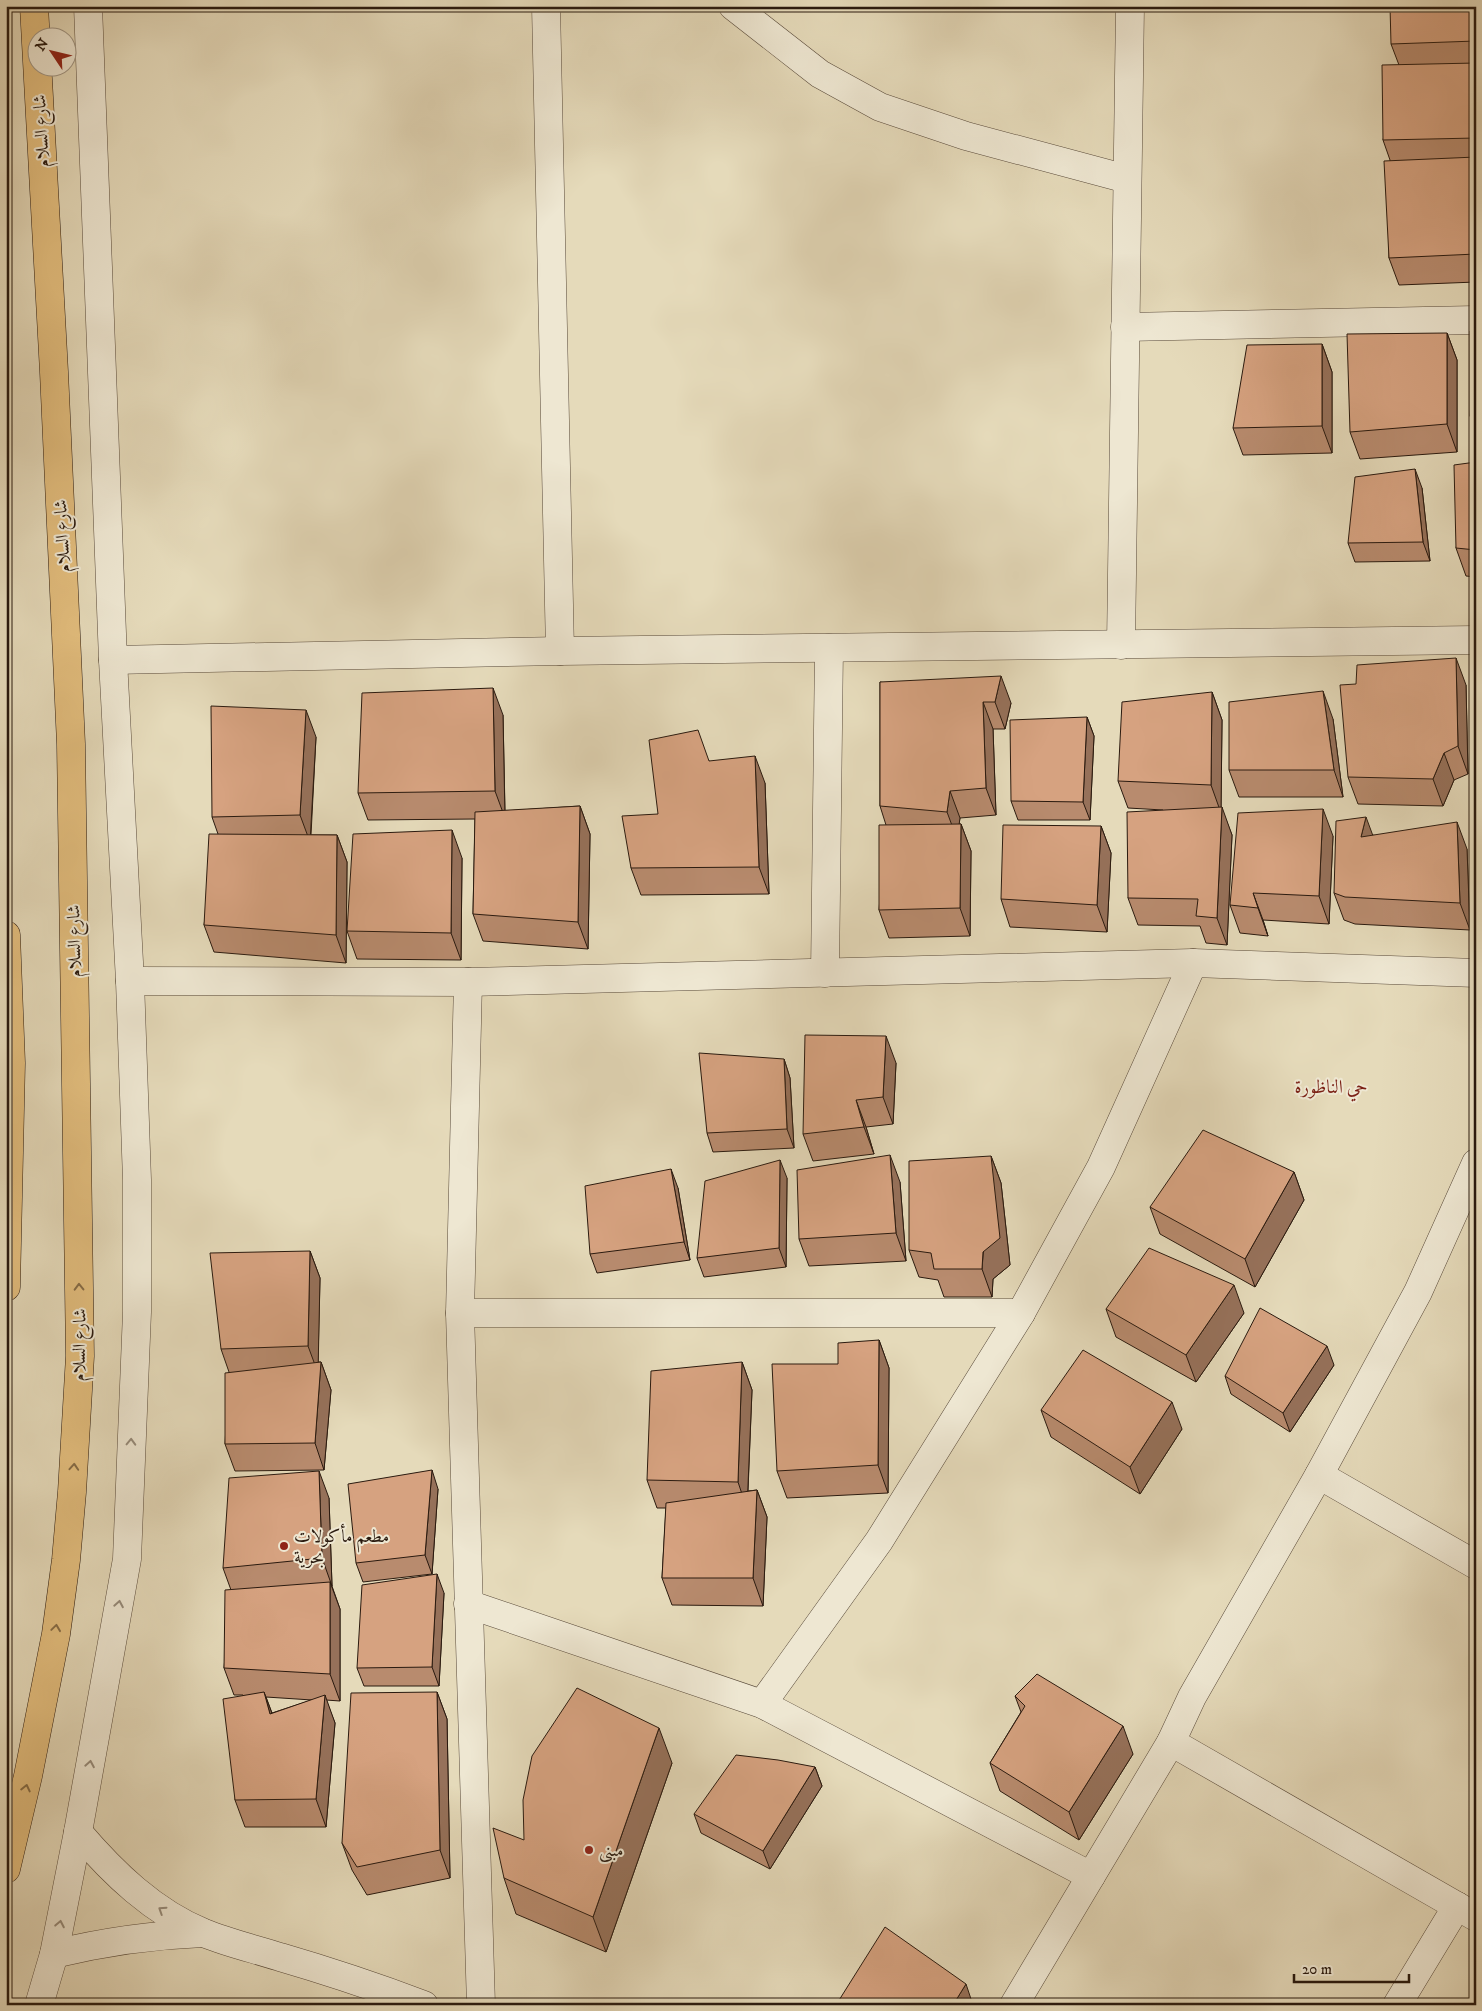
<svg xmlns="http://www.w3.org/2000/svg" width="1482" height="2011" font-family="'IM FELL DW Pica',Amiri,serif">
  <rect width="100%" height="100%" fill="#e5daba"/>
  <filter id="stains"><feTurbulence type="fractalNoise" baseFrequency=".004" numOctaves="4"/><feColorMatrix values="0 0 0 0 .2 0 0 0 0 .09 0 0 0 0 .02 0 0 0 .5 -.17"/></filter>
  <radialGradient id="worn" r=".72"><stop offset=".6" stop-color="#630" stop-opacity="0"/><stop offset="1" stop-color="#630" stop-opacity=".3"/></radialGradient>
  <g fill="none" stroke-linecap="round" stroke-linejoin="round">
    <defs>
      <g id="minor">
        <path d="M546,6l14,645"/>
        <path d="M733,6l87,68 60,33 86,29 161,43"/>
        <path d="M1125,327l351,-7"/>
        <path d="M1121,645l9,-639"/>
        <path d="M113,660l447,-9 916,-11"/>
        <path d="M825,973l4,-325"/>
        <path d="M130,981l338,1 725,-19 283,10"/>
        <path d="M468,982l-8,331 21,692"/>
        <path d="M460,1313h561"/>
        <path d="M1319,1475l157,90"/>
        <path d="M468,1604l294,100 329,172"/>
        <path d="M762,1704l117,-163 142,-228 80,-146 92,-204"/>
        <path d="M1171,1742l305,175"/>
        <path d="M1014,2005l157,-263 21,-45 127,-222 99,-183 58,-129"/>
        <path d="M1397,2005l60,-99"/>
      </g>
      <g id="tertiary">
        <path d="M78,1832c35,41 75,80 126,101 24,10 51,16 76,24 48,14 96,30 144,48"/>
        <path d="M54,1954c49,-12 98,-19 149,-21"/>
        <path d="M39,2005l15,-51 24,-122 49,-273 10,-247v-132l-7,-199 -17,-321 -25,-654"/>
      </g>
      <g id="trunk">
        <path d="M6,935l5,128 -5,224"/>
        <path d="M6,1869l22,-93 28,-142 10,-74 6,-68 8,-136 -9,-612 -17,-372 -20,-366"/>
      </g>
    </defs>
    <use href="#minor" stroke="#594a3a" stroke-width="29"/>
    <use href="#tertiary" stroke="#594a3a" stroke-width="29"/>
    <use href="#trunk" stroke="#2a1a0f" stroke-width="29"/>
    <use href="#minor" stroke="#eee7d2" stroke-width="28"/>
    <use href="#tertiary" stroke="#eee7d2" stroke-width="28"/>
    <use href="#trunk" stroke="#e2bd7d" stroke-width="28"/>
  </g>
  <g fill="#b88b6e" stroke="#2a1a0f" fill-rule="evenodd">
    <path d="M1476,6v276l-77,3 -10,-27 1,-98 -7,-20 16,-75 -8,-21z"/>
    <path d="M1476,331v101l-6,-16z"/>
    <path d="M1447,333l10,27v92l-97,7 -10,-27z"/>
    <path d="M1322,344l10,28v81l-89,2 -10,-27z"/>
    <path d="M1476,462v115l-10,-1 -10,-28z"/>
    <path d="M1422,488l8,73 -75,1 -7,-19z"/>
    <path d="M880,682l131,21 -6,26h-12l3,86 -36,3 -1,6h2l10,27 -1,85 -81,2 -10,-28 7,-85 -6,-19z"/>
    <path d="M1466,685l2,89 -14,6 -11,26 -85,-2 -10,-27z"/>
    <path d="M1212,692l10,28 -1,87 11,28 -5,110 -21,-2 -6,-17 -62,-1 -10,-27 35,-88 -35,-2 -10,-27z"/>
    <path d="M503,715l2,96 75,-5 10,28 -2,115 -105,-8 -10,-27 2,-95 -107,1 -10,-27z"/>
    <path d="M1087,717l7,19 -4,84h-72l-7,-19z"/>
    <path d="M1333,719l10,78h-104l-10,-27z"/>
    <path d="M316,737l-5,98h26l10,27 -1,101 -132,-11 -10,-27 14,-91 -6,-17z"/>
    <path d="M709,761l56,22 4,111 -128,1 -10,-27 27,-54z"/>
    <path d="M1101,826l10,27 -4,79 -97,-5 -9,-28z"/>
    <path d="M1372,835l95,14 3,81 -115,-6 -11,-4 -10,-27z"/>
    <path d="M1333,836l-4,88 -66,-4 5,16 -28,-3 -10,-28z"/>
    <path d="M462,858l-1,102 -104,-1 -10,-28z"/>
    <path d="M784,1059l6,19 4,70 -81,4 -6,-19z"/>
    <path d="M896,1063l-3,61 -27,3 8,27 -61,7 -10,-27z"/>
    <path d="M991,1156l10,27 9,82 -17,14 -1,18h-48l-6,-17 -19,-3 -10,-27z"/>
    <path d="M1294,1172l10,28 -49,87 -95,-53 -10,-27z"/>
    <path d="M787,1178l-1,89 -82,10 -7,-19z"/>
    <path d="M900,1182l6,79 -97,5 -10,-27z"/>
    <path d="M678,1188l12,72 -93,13 -7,-19z"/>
    <path d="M310,1251l10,27 -2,84h3l10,28 -7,80 -89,1 -10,-27 4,-72 -8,-23z"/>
    <path d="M1106,1309l138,4 -48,69 -80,-45z"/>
    <path d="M879,1340l10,28 -1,125 -101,5 -10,-27 61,-107z"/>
    <path d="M742,1362l10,28 -4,101 9,-1 10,27 -4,89 -91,-1 -10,-27 4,-70h-9l-10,-28z"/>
    <path d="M1334,1365l-44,67 -59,-38 -6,-18z"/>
    <path d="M1041,1410l141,19 -42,65 -89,-57z"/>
    <path d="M438,1489l-6,85 -69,8 -7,-19z"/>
    <path d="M329,1498l3,88 8,23v92l-14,-1 9,23 -9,104h-81l-10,-27 8,-105h-9l-10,-27 7,-78 -8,-22zM266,1697l46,3 -40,13z"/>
    <path d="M444,1593l-5,93h-75l-7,-18z"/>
    <path d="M437,1692l10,27 3,159 -83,17 -15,-25 -10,-27z"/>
    <path d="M1015,1696l118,58 -54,86 -79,-49 -10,-28 31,-51z"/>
    <path d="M672,1763l-66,189 -90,-38 -12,-36 20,-38z"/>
    <path d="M815,1767l7,19 -52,83 -69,-36 -7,-19z"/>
  </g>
  <g fill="#96715a" stroke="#2a1a0f">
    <path d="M1447,333l10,27v92l-10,-28z"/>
    <path d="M1322,344l10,28v81l-10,-27z"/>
    <path d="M1415,469l7,19 8,73 -7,-19z"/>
    <path d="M1456,658l10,27 2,89 -10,-28z"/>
    <path d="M1001,676l10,27 -6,26 -10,-27z"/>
    <path d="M493,688l10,27 2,103 -10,-27z"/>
    <path d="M1323,691l10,28 10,78 -9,-27z"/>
    <path d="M1212,692l10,28 -1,93 -10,-28z"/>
    <path d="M983,702l10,27 3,86 -10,-27z"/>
    <path d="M306,710l10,27 -6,105 -10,-27z"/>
    <path d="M1087,717l7,19 -4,84 -7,-18z"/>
    <path d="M1444,753l10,27 -11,26 -10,-27z"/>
    <path d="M755,756l10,27 4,111 -10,-27z"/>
    <path d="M950,791l10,27 -3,21 -10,-27z"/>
    <path d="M580,806l10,28 -2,115 -10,-27z"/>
    <path d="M1222,807l10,28 -5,110 -10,-27z"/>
    <path d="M1323,809l10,27 -4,88 -10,-28z"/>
    <path d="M1366,817l10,27 -15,-7z"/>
    <path d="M1457,822l10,27 3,81 -10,-27z"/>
    <path d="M961,824l10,27 -1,85 -10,-28z"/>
    <path d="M1101,826l10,27 -4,79 -10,-27z"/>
    <path d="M452,830l10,28 -1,102 -10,-27z"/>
    <path d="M337,835l10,27 -1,101 -10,-28z"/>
    <path d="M1253,893l10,27 5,16 -10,-28z"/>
    <path d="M886,1036l10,27 -3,61 -10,-27z"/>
    <path d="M784,1059l6,19 4,70 -7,-19z"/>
    <path d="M856,1100l10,27 8,27 -10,-27z"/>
    <path d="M890,1155l10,27 6,79 -10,-28z"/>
    <path d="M991,1156l10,27 9,82 -17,14 -1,18 -10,-28z"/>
    <path d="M780,1160l7,18 -1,89 -7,-19z"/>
    <path d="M671,1169l7,19 12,72 -6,-18z"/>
    <path d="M1294,1172l10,28 -49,87 -10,-28z"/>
    <path d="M310,1251l10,27 -2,95 -10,-27z"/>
    <path d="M1234,1285l10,28 -48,69 -10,-27z"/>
    <path d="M879,1340l10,28 -1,125 -10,-28z"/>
    <path d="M1327,1346l7,19 -44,67 -7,-19z"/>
    <path d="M321,1362l10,28 -7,80 -9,-27z"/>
    <path d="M742,1362l10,28 -5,119 -9,-27z"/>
    <path d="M1172,1402l10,27 -42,65 -10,-27z"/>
    <path d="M432,1470l6,19 -6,85 -7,-19z"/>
    <path d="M319,1471l10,27 3,88 -10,-28z"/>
    <path d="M757,1490l10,27 -4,89 -10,-28z"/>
    <path d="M437,1574l7,19 -5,93 -7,-19z"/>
    <path d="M330,1582l10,27v92l-10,-27z"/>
    <path d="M264,1692l10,27 -4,-5z"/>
    <path d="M437,1692l10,27 3,159 -10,-28z"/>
    <path d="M325,1695l10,28 -9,104 -10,-28z"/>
    <path d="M1123,1726l10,28 -54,86 -10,-28z"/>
    <path d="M659,1728l13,35 -66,189 -13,-35z"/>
    <path d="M815,1767l7,19 -52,83 -7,-18z"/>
    <path d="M966,1984l7,21h-20z"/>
  </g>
  <g fill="#d6a280" stroke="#2a1a0f">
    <path d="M1390,6h86v35l-85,3z"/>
    <path d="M1476,63v75l-93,2 -1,-75z"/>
    <path d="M1476,157v97l-87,4 -5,-97z"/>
    <path d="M1470,331h6v86l-6,-1z"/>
    <path d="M1447,333v91l-97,8 -3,-98z"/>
    <path d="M1322,344v82l-89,2 14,-83z"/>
    <path d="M1476,462v88l-20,-2 -2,-83z"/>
    <path d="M1415,469l8,73 -75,1 7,-66z"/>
    <path d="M1456,658l2,88 -14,7 -11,26 -85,-2 -8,-92 16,-1 1,-19z"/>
    <path d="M1001,676l-6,26h-12l3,86 -36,3 -3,21 -67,-6v-124z"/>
    <path d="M493,688l2,103 -137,2 4,-100z"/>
    <path d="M1323,691l11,79h-105v-68z"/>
    <path d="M1212,692l-1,93 -93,-4 4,-79z"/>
    <path d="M211,706l95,4 -6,105 -88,2z"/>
    <path d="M1087,717l-4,85 -72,-1 -1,-81z"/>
    <path d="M698,730l11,31 46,-5 4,111 -128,1 -9,-52 36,-2 -9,-74z"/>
    <path d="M580,806l-2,116 -105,-8 2,-102z"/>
    <path d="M1222,807l-5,111 -21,-2 2,-17 -70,-1 -1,-86z"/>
    <path d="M1323,809l-4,87 -66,-3 5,15 -28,-3 8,-92z"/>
    <path d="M1366,817l-5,20 96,-15 3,81 -115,-6 -11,-4 2,-72z"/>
    <path d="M961,824l-1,84 -81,2v-85z"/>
    <path d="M1003,825l98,1 -4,79 -96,-6z"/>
    <path d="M452,830l-1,103 -104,-2 6,-97z"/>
    <path d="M209,834l128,1 -1,100 -132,-10z"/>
    <path d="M805,1035l81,1 -3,61 -27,3 8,27 -61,7z"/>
    <path d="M699,1053l85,6 3,70 -80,4z"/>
    <path d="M1203,1130l91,42 -49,87 -95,-52z"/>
    <path d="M890,1155l6,78 -97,6 -2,-69z"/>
    <path d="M991,1156l9,82 -17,14 -1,17h-48l-3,-16 -22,-3v-89z"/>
    <path d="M780,1160l-1,88 -82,10 8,-77z"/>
    <path d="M671,1169l13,73 -94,12 -5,-68z"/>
    <path d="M1149,1248l85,37 -48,70 -80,-46z"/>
    <path d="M310,1251l-2,95 -87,3 -11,-96z"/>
    <path d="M1260,1308l67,38 -44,67 -58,-37z"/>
    <path d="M879,1340l-1,125 -101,6 -5,-107h66v-21z"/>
    <path d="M1083,1350l89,52 -42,65 -89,-57z"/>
    <path d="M321,1362l-6,81 -90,1v-71z"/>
    <path d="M742,1362l-4,120 -91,-2 4,-109z"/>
    <path d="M432,1470l-7,85 -69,8 -8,-79z"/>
    <path d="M319,1471l3,87 -99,10 6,-90z"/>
    <path d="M757,1490l-4,88h-91l4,-75z"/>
    <path d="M437,1574l-5,93 -75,1 5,-83z"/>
    <path d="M330,1582v92l-106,-6 1,-78z"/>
    <path d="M1037,1674l86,52 -54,86 -79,-49 35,-57 -10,-10z"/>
    <path d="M577,1688l82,40 -66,189 -89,-39 -11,-50 31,12 -1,-40 9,-44z"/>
    <path d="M264,1692l6,22 55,-19 -9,104 -81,1 -12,-101z"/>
    <path d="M437,1692l3,158 -83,17 -15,-24 9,-150z"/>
    <path d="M736,1755l42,5 37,7 -52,84 -69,-37z"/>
    <path d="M885,1927l81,57 -13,21h-117z"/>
  </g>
  <defs><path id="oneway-chevron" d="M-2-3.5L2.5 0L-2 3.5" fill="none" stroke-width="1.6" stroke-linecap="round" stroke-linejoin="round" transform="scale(1.25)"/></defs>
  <g stroke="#866c46">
    <use href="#oneway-chevron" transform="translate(79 1287) rotate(-91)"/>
    <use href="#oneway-chevron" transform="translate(74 1467) rotate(-86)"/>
    <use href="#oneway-chevron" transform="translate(56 1628) rotate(-82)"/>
    <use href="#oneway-chevron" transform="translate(26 1788) rotate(-77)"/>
  </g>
  <g stroke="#968b7a">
    <use href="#oneway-chevron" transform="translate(131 1442) rotate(-88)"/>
    <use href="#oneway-chevron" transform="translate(119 1604) rotate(-80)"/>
    <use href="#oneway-chevron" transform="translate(90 1764) rotate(-80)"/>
    <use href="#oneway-chevron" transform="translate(162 1910) rotate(-147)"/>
    <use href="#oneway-chevron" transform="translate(60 1924) rotate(-79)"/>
  </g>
  <g fill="#8f2418" stroke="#eee7d2" stroke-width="2">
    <circle cx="284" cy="1546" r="5"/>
    <circle cx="589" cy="1850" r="5"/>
  </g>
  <g text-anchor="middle" stroke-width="4" stroke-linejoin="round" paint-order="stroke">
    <g font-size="18" fill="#2a1a0f" stroke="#eee7d2">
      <text transform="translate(41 131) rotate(-93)" y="6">شارع السلام</text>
      <text transform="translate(62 536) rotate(-93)" y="6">شارع السلام</text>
      <text transform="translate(74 941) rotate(-91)" y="6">شارع السلام</text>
      <text transform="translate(79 1345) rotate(-89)" y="6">شارع السلام</text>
    </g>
    <g font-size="18" fill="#2a1a0f" stroke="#eee7d2" text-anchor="start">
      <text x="294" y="1542">مطعم مأكولات<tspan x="294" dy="21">بحرية</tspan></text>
      <text x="599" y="1856">مبنى</text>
    </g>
    <g font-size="19" fill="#7a1f14" stroke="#eee7d2">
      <text x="1331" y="1093">حي الناظورة</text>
    </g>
  </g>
  <rect width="1482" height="2011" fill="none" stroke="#e5daba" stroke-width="25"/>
  <rect x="8" y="8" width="1467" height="1996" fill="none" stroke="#2a1a0f" stroke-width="2.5"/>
  <rect x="12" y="12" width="1457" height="1986" fill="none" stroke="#2a1a0f"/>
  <g transform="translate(52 52) rotate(305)"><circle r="24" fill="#eee7d2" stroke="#a09584"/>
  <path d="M0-4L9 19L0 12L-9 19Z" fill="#8f2418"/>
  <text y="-8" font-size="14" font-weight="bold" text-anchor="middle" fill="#2a1a0f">N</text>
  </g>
  <path d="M1294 1974v8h115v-8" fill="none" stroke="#2a1a0f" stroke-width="2.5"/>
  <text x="1302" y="1974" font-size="15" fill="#2a1a0f" stroke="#eee7d2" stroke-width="4" paint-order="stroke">20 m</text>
  <rect width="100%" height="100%" filter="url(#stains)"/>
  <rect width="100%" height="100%" fill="url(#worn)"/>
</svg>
